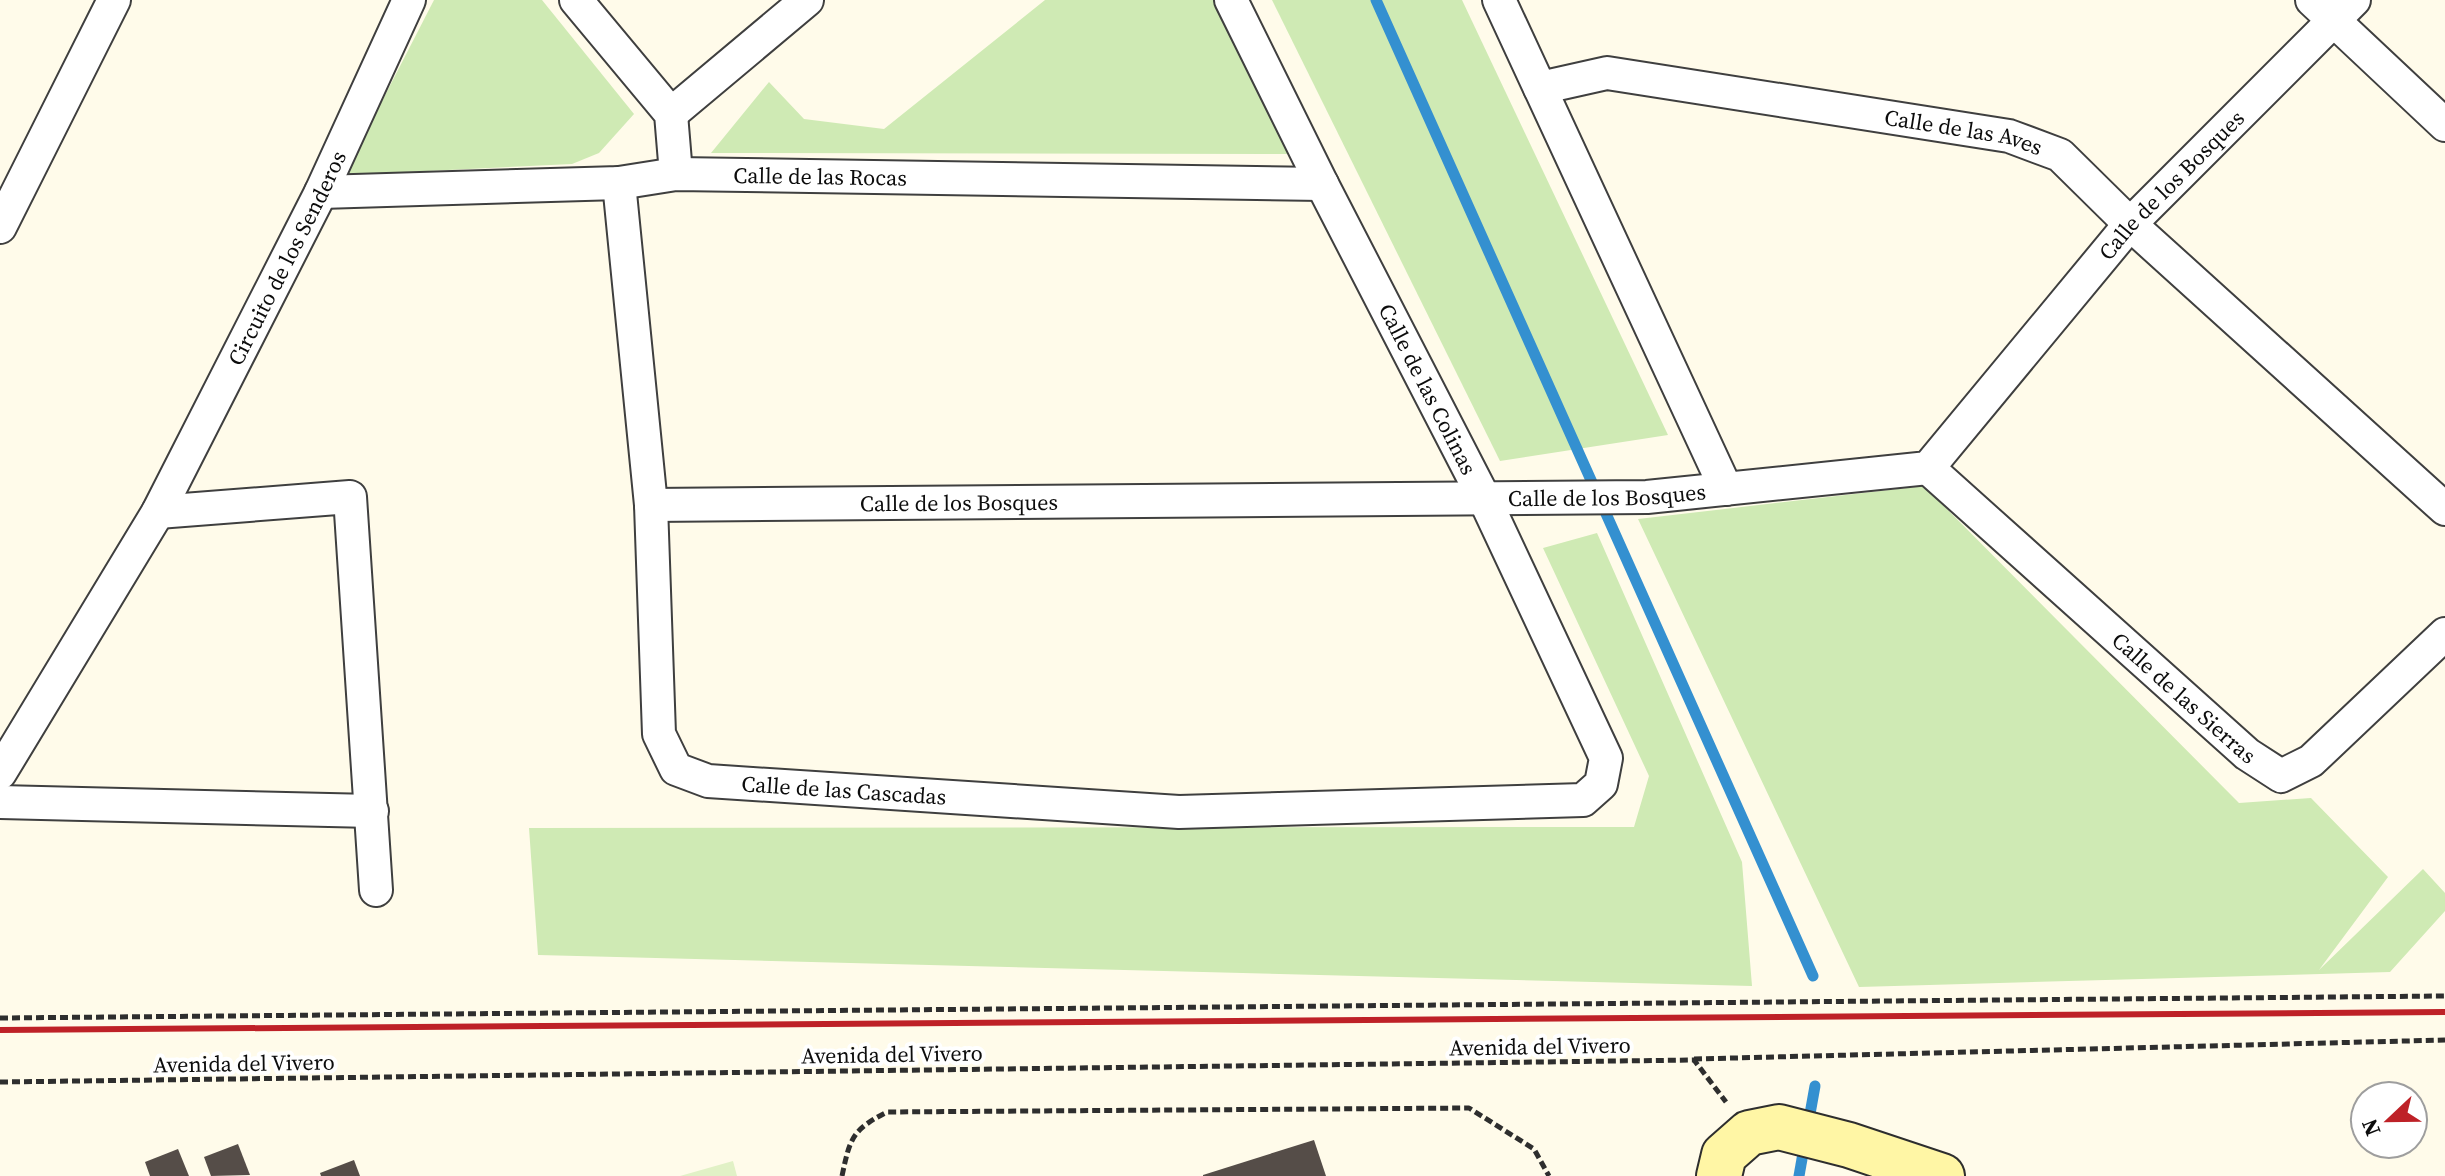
<svg xmlns="http://www.w3.org/2000/svg" width="2445" height="1176" font-family="'Source Serif 4',serif">
  <rect width="100%" height="100%" fill="#fffbea"/>
  <g fill="#cfeab4">
    <path d="M434,0h108l92,114 -35,39 -27,11 -228,11z"/>
    <path d="M1045,0h173l75,154 -582,-1 58,-71 35,37 80,10z"/>
    <path d="M1272,0h190l206,435 -168,26z"/>
    <path d="M1924,486l315,317 72,-5 77,79 -69,93 104,-101 22,24v18l-55,61 -531,15 -221,-468z"/>
    <path d="M1597,533l145,329 10,124 -1214,-31 -9,-127 1105,-1 15,-51 -106,-228z"/>
  </g>
  <path fill="#e1f1c6" d="M733,1161l4,15h-57z"/>
  <g fill="none" stroke-linecap="round" stroke-linejoin="round">
    <g stroke="#3490d0" stroke-width="11">
      <path d="M1376,0l437,976"/>
      <path d="M1808,1125l7,-39"/>
      <path d="M1799,1176l6,-34"/>
    </g>
  </g>
  <g fill="#554d48">
    <path d="M1314,1140l12,36h-123v-1z"/>
    <path d="M238,1144l12,31 -39,1 -7,-19z"/>
    <path d="M178,1149l11,27h-39l-5,-14z"/>
    <path d="M354,1160l6,16h-39l-1,-3z"/>
  </g>
  <g fill="none" stroke-linecap="round" stroke-linejoin="round">
    <defs>
      <g id="street">
        <path d="M576,0l95,114 5,60"/>
        <path d="M1499,0l227,489"/>
        <path d="M2312,0l133,125"/>
        <path id="s1" d="M1540,88l67,-15 402,63 51,19 70,69 315,285"/>
        <path d="M671,114l136,-114"/>
        <path id="s2" d="M619,183l32,322 8,229 17,35 32,12 471,31 404,-12 18,-16 5,-26 -121,-258 -163,-316 -91,-184"/>
        <path id="s3" d="M321,192l298,-9 57,-9 646,10"/>
        <path d="M0,227l114,-227"/>
        <path id="s4" d="M1928,468l319,286 34,22 30,-15 134,-127"/>
        <path id="s5" d="M651,505l996,-8 281,-29 202,-244 224,-224"/>
        <path d="M158,512l192,-15 26,393"/>
        <path id="s6" d="M0,773l158,-261 163,-320 88,-192"/>
        <path d="M0,802l372,9"/>
      </g>
      <path id="secondary" d="M1719,1176l5,-21 25,-22 30,-6 70,18 93,31"/>
    </defs>
    <use href="#street" stroke="#3f3f3f" stroke-width="36"/>
    <use href="#secondary" stroke="#2e2e2e" stroke-width="48"/>
    <g stroke="#2e2e2e" stroke-width="5" stroke-dasharray="8 4" stroke-linecap="butt">
      <path d="M0,1018l2445,-22"/>
      <path d="M1694,1059l751,-19"/>
      <path d="M0,1082l1694,-22 32,42"/>
      <path d="M842,1176c8,-38 10,-46 45,-64l582,-4 65,41 15,27"/>
    </g>
    <use href="#street" stroke="#fff" stroke-width="32"/>
    <use href="#secondary" stroke="#fff6a5" stroke-width="44"/>
    <path stroke="#be2127" stroke-width="6" d="M0,1030l2445,-18"/>
  </g>
  <g text-anchor="middle" stroke-width="8" stroke-linejoin="round" paint-order="stroke">
    <g font-size="22" fill="#0c0c0c" stroke="#fff">
      <text dy="8" stroke="none"><textPath href="#s1" startOffset="430">Calle de las Aves</textPath></text>
      <text dy="8" stroke="none"><textPath href="#s3" startOffset="500">Calle de las Rocas</textPath></text>
      <text dy="8" stroke="none"><textPath href="#s5" startOffset="1652">Calle de los Bosques</textPath></text>
      <text dy="8" stroke="none"><textPath href="#s6" startOffset="590">Circuito de los Senderos</textPath></text>
      <text transform="translate(1428 389) rotate(63)" y="8">Calle de las Colinas</text>
      <text dy="8" stroke="none"><textPath href="#s5" startOffset="956">Calle de los Bosques</textPath></text>
      <text dy="8" stroke="none"><textPath href="#s5" startOffset="308">Calle de los Bosques</textPath></text>
      <text dy="8" stroke="none"><textPath href="#s4" startOffset="344">Calle de las Sierras</textPath></text>
      <text dy="8" stroke="none"><textPath href="#s2" startOffset="762">Calle de las Cascadas</textPath></text>
      <text transform="translate(1540 1046) rotate(-1)" y="8">Avenida del Vivero</text>
      <text transform="translate(892 1054) rotate(-1)" y="8">Avenida del Vivero</text>
      <text transform="translate(244 1063) rotate(-1)" y="8">Avenida del Vivero</text>
    </g>
  </g>
  <g transform="translate(2389 1120) rotate(248)"><circle r="38" fill="#ffffff" stroke="#9e9e9e" stroke-width="2"/>
  <path d="M0-6L14 30L0 20L-14 30Z" fill="#be2127"/>
  <text y="-12" font-size="22" font-weight="bold" text-anchor="middle" fill="#0c0c0c">N</text>
  </g>
</svg>
